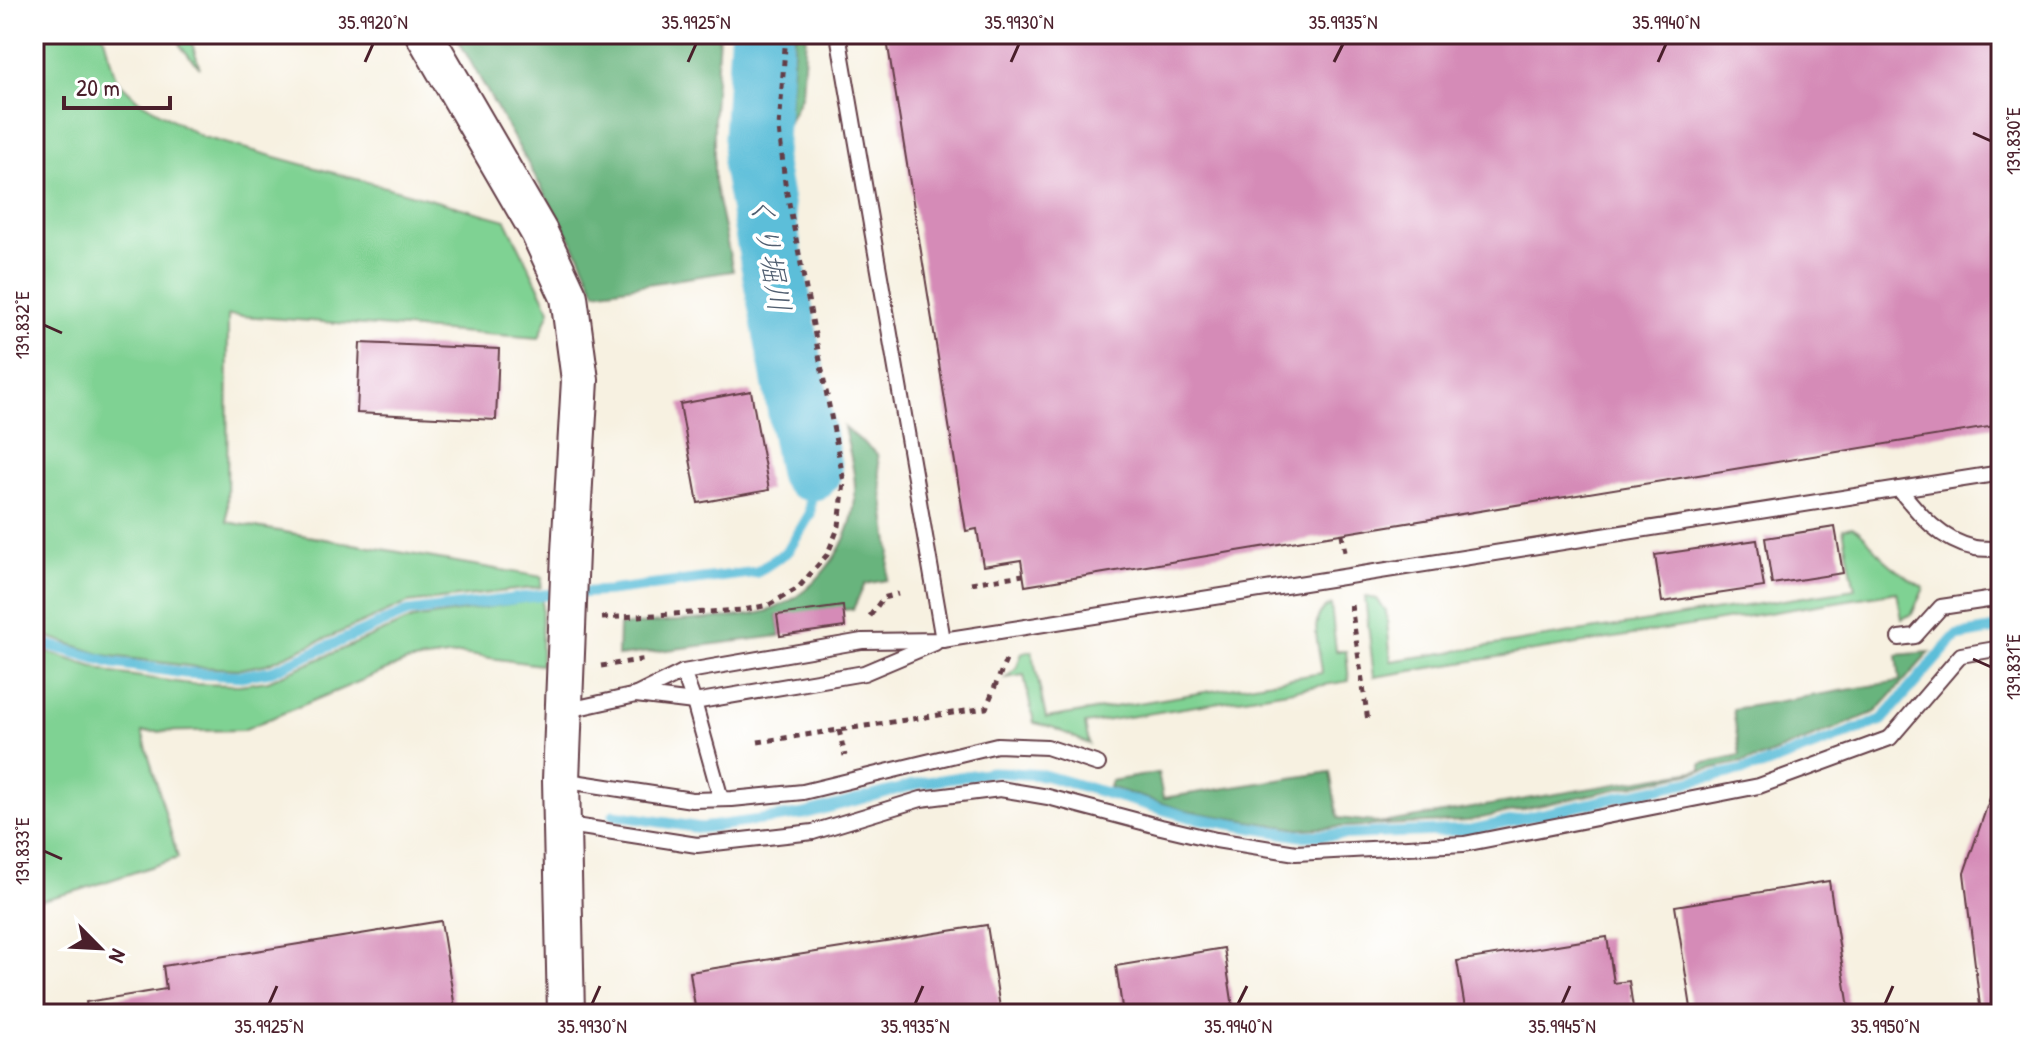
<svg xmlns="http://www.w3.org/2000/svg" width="2035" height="1048" font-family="'Patrick Hand','Klee One',sans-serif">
  <rect width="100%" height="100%" fill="#fff"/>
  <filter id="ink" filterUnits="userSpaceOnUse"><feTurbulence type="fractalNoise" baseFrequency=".0125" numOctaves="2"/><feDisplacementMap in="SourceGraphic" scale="16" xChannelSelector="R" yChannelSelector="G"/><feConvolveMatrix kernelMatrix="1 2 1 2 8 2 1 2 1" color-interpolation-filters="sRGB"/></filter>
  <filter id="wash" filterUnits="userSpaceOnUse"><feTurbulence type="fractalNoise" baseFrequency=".006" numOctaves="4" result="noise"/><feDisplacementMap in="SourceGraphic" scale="32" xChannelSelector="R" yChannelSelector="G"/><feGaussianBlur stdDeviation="1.8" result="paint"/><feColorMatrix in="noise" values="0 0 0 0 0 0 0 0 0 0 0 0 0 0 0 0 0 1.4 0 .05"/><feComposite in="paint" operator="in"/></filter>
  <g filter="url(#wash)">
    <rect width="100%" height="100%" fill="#f7f1e1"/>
    <g fill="#7fd293" stroke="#64785f" stroke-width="2">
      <path d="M34,34h69l13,45 22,21 65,37 303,83 44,90 -11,28 -311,-23 -1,207 315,55 -1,10 -133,16 -141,61 -27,5 -44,-2 -93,-12 -69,-23z"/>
      <path d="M177,34h12l11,34 -18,-20z"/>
      <path d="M1852,527c14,7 20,20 31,31 13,12 26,21 41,30l-12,26 -10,5 -5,-27 -523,85 -9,-80 12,2 9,12 5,50 464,-72 -12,-60z"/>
      <path d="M542,599l-1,66 -80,-11 -55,8 -163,68 -101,2 36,126 -98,32 -46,12v-254l79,25 77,11 49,1 29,-4 144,-62z"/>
      <path d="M1331,605l5,46h10l3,30 -264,43 4,20 -37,-17 -18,-4 -10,-48 -18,3 10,-9 6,-16 10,-2 14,67 276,-45c-1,-20 -17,-59 9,-68z"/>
    </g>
    <g fill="#67b47d" stroke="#586a54" stroke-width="2">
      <path d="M455,34h264l-5,76v72l19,89 -137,21 -16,-36z"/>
      <path d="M795,34h11l-4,60 -14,30z"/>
      <path d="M844,427l33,27 13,97 -3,29 -22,4 -12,25 -76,7 3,20 -162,20 1,-30c29,-3 58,-5 87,-7 21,-2 47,-2 67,-10 46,-18 84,-71 82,-121 0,-20 -7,-41 -11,-61z"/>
      <path d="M1930,652l-54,60 -115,46 -293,63 -169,8 -112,-18 -78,-24 2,-6 47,-8 5,25 167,-26 8,46 44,5 319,-53v-6l39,-9 -7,-46 167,-28 -3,-26z"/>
    </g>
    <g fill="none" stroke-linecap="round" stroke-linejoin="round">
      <g stroke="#5bbed9" stroke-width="11">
        <path d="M34,641l79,22 72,10 56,3 30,-5 137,-59 136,-17 65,-4 148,-19 31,-21 22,-37v-45"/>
        <path d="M614,815l87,13 103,-14 117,-31 71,-11 51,3 146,42 111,19 170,-6 291,-64 121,-46 74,-84 45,-8"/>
      </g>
      <path stroke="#5bbed9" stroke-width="64" d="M762,34l-8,129 56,306"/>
    </g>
    <g id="blocks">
      <g fill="#d58bb7">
        <path d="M886,34h1115v391l-976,161 -4,-26 -38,6 -6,-37 -11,2z"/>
        <path d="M360,343l139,6 -3,71 -139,-7z"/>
        <path d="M751,391l18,99 -71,13 -18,-99z"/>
        <path d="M1835,527l8,46 -71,11 -7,-46z"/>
        <path d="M1757,540l7,47 -102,15 -7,-47z"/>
        <path d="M843,606l2,21 -65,9 -3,-21z"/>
        <path d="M2001,766v248h-20l-17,-141z"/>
        <path d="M1829,881l21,133h-158l-17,-108z"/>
        <path d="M441,921l15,93h-368l-2,-12 80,-13 -3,-23z"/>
        <path d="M987,925l14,89h-305l-6,-42z"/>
        <path d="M1607,937l7,46 15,-2 5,33h-168l-9,-53z"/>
        <path d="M1224,948l10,66h-111l-7,-48z"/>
      </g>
    </g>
  </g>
  <g filter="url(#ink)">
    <use href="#blocks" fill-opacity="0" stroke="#643e46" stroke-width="2"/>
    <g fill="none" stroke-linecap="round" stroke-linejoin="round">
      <defs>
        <g id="service">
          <path d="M838,34l105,606"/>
          <path d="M1899,489c21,26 42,52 76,59 8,1 18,1 26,1"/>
          <path d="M1899,638l16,-2 26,-29 60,-9"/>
          <path d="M683,672l11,30 27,97"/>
          <path d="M636,695l58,7 170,-29 71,-30"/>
          <path d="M564,711l72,-16 47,-23 179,-31 81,-1 1058,-167"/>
          <path d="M561,780l131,20 40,-1 71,-7 194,-47 50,2 51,17"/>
          <path d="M562,824l135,21 116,-13 108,-33 79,-10 48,8 113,30 55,13 80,13 168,-9 295,-58 131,-48 71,-83 40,-7"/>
        </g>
        <path id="tertiary" d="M424,34l115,198 30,65 11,83 -10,172 -9,228 5,234"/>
      </defs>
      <use href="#service" stroke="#643e46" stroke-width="18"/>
      <use href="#tertiary" stroke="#643e46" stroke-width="40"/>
      <g stroke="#643e46" stroke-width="5" stroke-dasharray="6 6" stroke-linecap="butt">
        <path d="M1342,534l3,18"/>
        <path d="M971,583l52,-8"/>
        <path d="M1351,605l17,116"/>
        <path d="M870,616l13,-18 15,-4"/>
        <path d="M602,618l141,-8 26,-5 29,-17 29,-33 12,-29 5,-44 -59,-299 -6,-55 7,-94"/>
        <path d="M601,666l46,-7"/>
        <path d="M839,730l6,26"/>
        <path d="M758,742l228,-34 20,-48"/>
      </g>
      <use href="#service" stroke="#fff" stroke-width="14"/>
      <use href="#tertiary" stroke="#fff" stroke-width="36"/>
    </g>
  </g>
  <path fill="none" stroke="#4a1f2b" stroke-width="3" d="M365,62l8,-18M688,62l8,-18M1011,62l8,-18M1334,62l9,-18M1658,62l8,-18M1973,133l18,8M44,325l18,8M1973,659l18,8M44,851l18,8M269,1004l8,-18M592,1004l8,-18M915,1004l8,-18M1238,1004l9,-18M1562,1004l8,-18M1885,1004l8,-18"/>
  <g text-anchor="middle" stroke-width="7" stroke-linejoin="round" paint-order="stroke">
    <g font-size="30" font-style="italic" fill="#515f71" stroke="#fff">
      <text transform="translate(770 253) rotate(80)" y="10">くり堀川</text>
    </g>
  </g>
  <rect width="2035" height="1048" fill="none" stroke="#fff" stroke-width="88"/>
  <g transform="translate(100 948) rotate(114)" stroke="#ffffff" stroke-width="6" paint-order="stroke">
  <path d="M0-6L14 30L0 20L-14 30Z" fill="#4a1f2b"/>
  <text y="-12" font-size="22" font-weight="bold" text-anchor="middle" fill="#4a1f2b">N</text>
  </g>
  <path d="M64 96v12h106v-12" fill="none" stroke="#4a1f2b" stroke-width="4"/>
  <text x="76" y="96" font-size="24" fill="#4a1f2b" stroke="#ffffff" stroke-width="6" paint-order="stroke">20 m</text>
  <rect x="44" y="44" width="1947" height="960" fill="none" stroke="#4a1f2b" stroke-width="3"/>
  <g font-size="20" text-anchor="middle" fill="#4a1f2b">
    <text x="373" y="29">35.9920°N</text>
    <text x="696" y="29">35.9925°N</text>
    <text x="1019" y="29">35.9930°N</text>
    <text x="1343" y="29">35.9935°N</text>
    <text x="1666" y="29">35.9940°N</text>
    <text transform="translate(2013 141) rotate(-90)" y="7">139.830°E</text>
    <text transform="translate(22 325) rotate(-90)" y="7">139.832°E</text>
    <text transform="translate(2013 667) rotate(-90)" y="7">139.831°E</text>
    <text transform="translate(22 851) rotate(-90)" y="7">139.833°E</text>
    <text x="269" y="1033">35.9925°N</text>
    <text x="592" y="1033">35.9930°N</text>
    <text x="915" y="1033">35.9935°N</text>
    <text x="1238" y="1033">35.9940°N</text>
    <text x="1562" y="1033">35.9945°N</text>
    <text x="1885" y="1033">35.9950°N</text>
  </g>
</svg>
